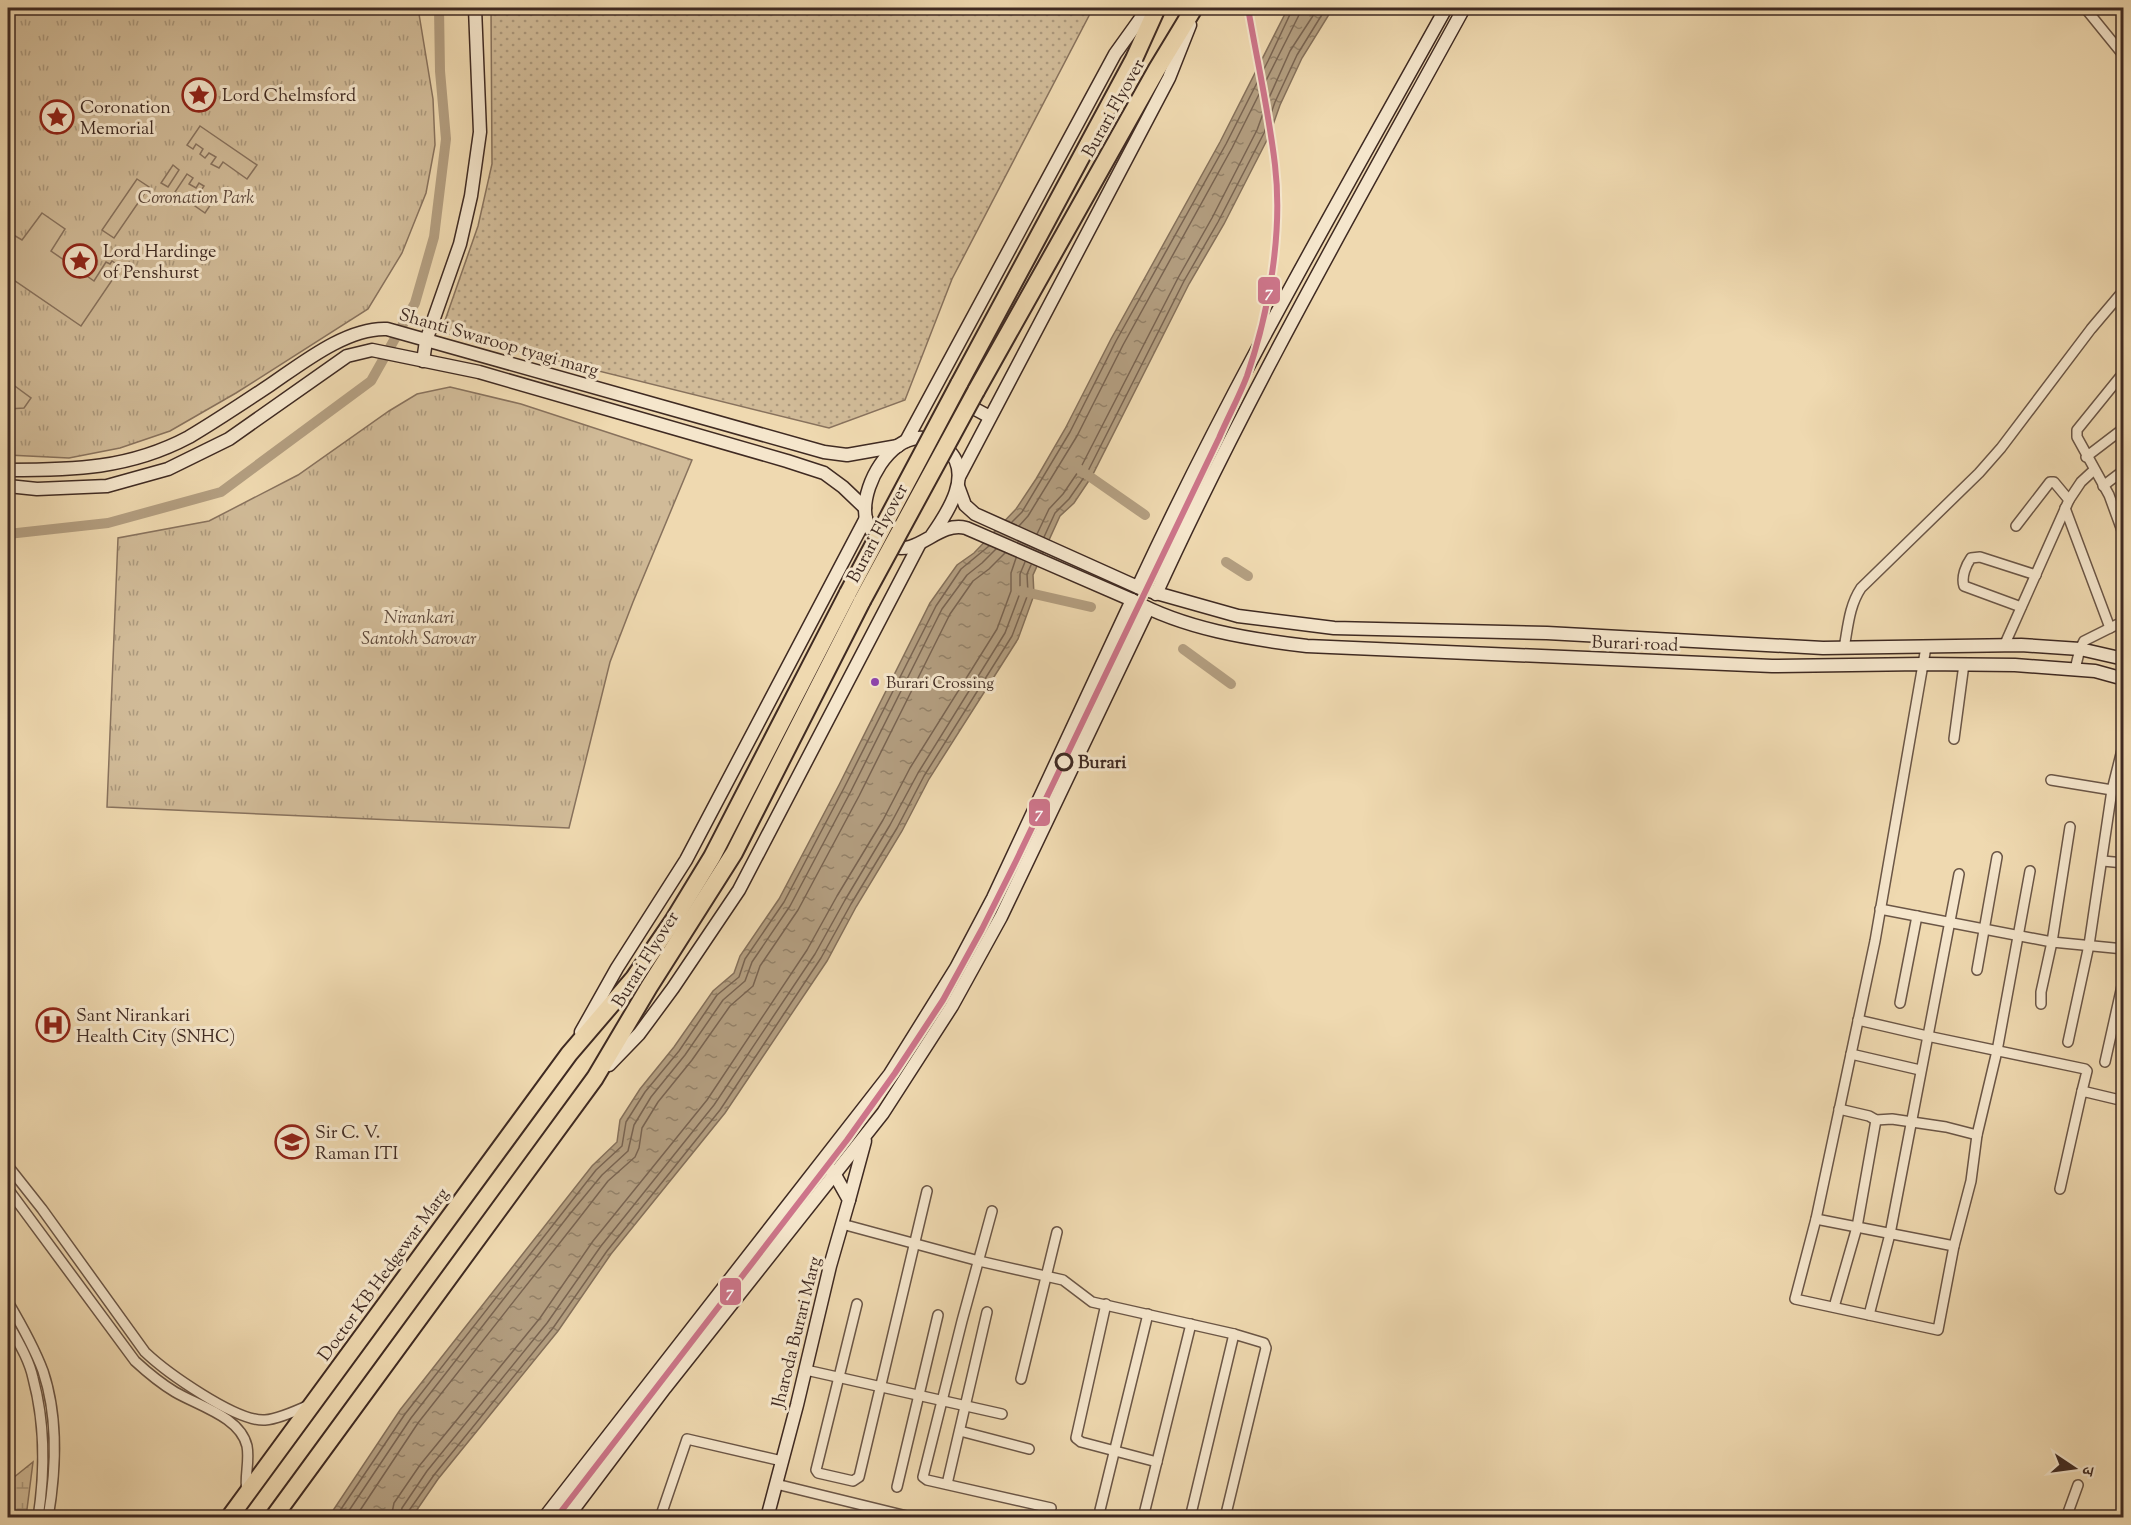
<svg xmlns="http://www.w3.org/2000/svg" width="2131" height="1525" font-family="'Sorts Mill Goudy','Noto Serif Devanagari',serif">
  <defs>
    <pattern id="grass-dots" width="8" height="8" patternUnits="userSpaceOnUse" patternTransform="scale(1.5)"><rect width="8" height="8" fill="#d1bb98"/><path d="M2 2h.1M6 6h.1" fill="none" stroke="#ab987c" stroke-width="1.8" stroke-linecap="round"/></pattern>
    <pattern id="wetland-marsh" width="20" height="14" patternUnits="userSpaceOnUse" patternTransform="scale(1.5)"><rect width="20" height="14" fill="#d1bb98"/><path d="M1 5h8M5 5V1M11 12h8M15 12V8" fill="none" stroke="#ab987c"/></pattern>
    <pattern id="park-tufts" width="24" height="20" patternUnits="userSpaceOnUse" patternTransform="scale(1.5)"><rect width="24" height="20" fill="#d1bb98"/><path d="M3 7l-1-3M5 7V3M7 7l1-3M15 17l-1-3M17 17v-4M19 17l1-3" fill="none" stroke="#ab987c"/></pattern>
    <pattern id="water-ripples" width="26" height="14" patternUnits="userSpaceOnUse" patternTransform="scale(1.5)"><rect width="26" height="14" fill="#b39e80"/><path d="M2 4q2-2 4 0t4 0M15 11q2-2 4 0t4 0" fill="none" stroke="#938168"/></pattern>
  </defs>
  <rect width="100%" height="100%" fill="#efd9b0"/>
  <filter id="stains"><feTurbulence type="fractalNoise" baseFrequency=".00333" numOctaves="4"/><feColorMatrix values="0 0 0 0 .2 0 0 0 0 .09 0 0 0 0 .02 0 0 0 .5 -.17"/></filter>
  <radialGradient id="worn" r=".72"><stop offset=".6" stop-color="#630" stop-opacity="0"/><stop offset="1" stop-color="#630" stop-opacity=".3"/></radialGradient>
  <path fill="url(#grass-dots)" stroke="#88725d" stroke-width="1.5" d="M491,8h602l-141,271 -47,121 -76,28 -388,-96 37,-106 14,-62z"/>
  <path fill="url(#wetland-marsh)" stroke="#88725d" stroke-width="1.5" d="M33,1462l-7,55h-18v-35z"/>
  <g fill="url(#park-tufts)" stroke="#88725d" stroke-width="1.5">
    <path d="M8,8h410l15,91 2,46 -9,48 -24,60 -34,56 -132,84 -66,38 -50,17 -51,10 -61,-3z"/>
    <path d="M450,387l71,17 171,56 -59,142 -23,60 -41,166 -462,-21 11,-269 91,-17 89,-46 91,-64 28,-17z"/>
  </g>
  <g fill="#d1bb98" stroke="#88725d" stroke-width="1.5">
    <path d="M200,126l57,39 -10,14 -24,-17 -4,6 -8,-4 5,-7 -7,-4 -4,5 -5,-4 3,-5 -7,-5 -3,5 -6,-4z"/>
    <path d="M173,165l6,5 -11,17 -7,-4z"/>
    <path d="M187,174l6,4 -4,6 7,4 3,-5 5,3 -4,6 13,9 -8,12 -30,-21z"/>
    <path d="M137,179l12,8 -35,51 -12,-8z"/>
    <path d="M42,213l23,16 -14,22 43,30 12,-19 4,2 2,-3 9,6 -40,59 -73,-50v-36l4,-6 10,6z"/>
    <path d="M8,381l23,17 -7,10 -16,1z"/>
  </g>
  <path fill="url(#water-ripples)" stroke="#85705a" stroke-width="1.5" d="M1288,8h45l-31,50 -22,47 -11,31 -45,88 -35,60 -97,192 -18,27 -14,13 -27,59 1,20 -16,44 -89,140 -27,52 -46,76 -29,54 -102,152 -114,141 -53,77 -120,148 -26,38 -84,1 72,-108 192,-244 25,-24 3,-22 20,-31 34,-42 39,-56 21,-18 6,-17 39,-57 60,-114 91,-182 27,-38 17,-12 42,-44 20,-30 29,-50 46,-90 109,-197z"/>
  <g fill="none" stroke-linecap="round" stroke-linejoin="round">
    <g stroke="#796451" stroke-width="1.5">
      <path d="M1012,522l10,-10 48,-80 46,-91 110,-197 42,-83 25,-53"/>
      <path d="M1019,526l9,-10 49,-80 46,-91 109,-197 67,-133 2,-7"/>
      <path d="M1037,534l12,-25 14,-15 17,-25 98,-191 34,-60 45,-88 11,-30 22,-49 28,-43"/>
      <path d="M1044,537l11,-24 14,-14 18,-26 97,-192 34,-59 46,-89 11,-31 22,-47 29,-47"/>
      <path d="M335,1518l70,-104 191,-244 26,-24 4,-24 19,-30 34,-41 38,-56 22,-18 6,-18 39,-57 60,-114 92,-182 25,-37 28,-23"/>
      <path d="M344,1518l67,-100 158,-203 33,-40 26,-24 6,-26 17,-28 34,-42 38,-55 22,-19 7,-19 38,-56 61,-115 91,-182 25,-34 15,-12 14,-14"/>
      <path d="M355,1518l63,-95 159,-202 31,-40 27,-24 4,-9 3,-20 16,-26 34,-42 38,-54 23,-20 7,-20 38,-56 61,-114 91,-182 23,-33 16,-12 16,-16"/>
      <path d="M391,1518l3,-15 26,-38 120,-147 53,-77 114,-141 100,-150 30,-54 46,-76 27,-52 87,-139 14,-38v-18l5,-15"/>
      <path d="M400,1518l2,-10 25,-37 120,-148 54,-77 113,-141 101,-151 30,-54 45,-75 28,-52 87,-140 15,-40v-19l5,-12"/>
      <path d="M407,1518l1,-6 26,-37 119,-147 54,-77 113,-141 101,-152 30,-54 46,-76 27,-52 88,-140 16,-42 -1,-20 4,-9"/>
    </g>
    <g stroke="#b39e80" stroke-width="10">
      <path d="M1079,469l66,46"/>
      <path d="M8,534l100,-11 113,-31 150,-111 44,-78 19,-66 12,-98 -6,-68 -1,-63"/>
      <path d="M1226,562l22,14"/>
      <path d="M1021,591l70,16"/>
      <path d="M1183,649l48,35"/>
    </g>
    <defs>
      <g id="street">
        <path d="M2085,8l39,48"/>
        <path d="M2124,372l-47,58v7l32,58 15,41"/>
        <path d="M2086,457l38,-29"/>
        <path d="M2103,486l21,-16"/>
        <path d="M2065,508l45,120"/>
        <path d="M2016,526l34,-44h4l15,18"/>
        <path d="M2021,607l-57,-21c-3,-9 2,-21 7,-28l9,-1 56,18"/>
        <path d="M2004,646l65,-146 12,-18 13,-12"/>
        <path d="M1926,647l-51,294 -59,278 -21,80 143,31 16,-84 17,-65 6,-46 20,-84 33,-180"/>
        <path d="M1844,648c4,-21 5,-42 17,-60l118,-115 22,-25 90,-119 33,-39"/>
        <path d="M2075,669l5,-20 4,-8 40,-20"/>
        <path d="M1954,739l10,-75"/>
        <path d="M2051,780l61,10"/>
        <path d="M2103,861l21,2"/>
        <path d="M1880,909l172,33 72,7"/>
        <path d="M1977,970l20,-113"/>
        <path d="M1900,1003l17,-87"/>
        <path d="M2041,1004v-12l11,-50 18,-115"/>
        <path d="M1858,1020l69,16 158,33 2,2 -5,20"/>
        <path d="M2068,1042l21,-97 23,-155 12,-48"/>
        <path d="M1851,1054l69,16"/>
        <path d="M2105,1062l19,-85"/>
        <path d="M1839,1109l30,7 7,4 16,-1 54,8 31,8"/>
        <path d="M8,1166l34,43 103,143c21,20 91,70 120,68 13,-1 31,-9 44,-15"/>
        <path d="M8,1189l127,172c13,12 25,22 40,31 24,14 65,25 72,54 3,16 -3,31 0,47"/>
        <path d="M2060,1189l22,-98 42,10"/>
        <path d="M992,1211l-30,110 -39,156 4,3 124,28"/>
        <path d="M1816,1219l138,27"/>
        <path d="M842,1224l137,37 84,19 29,22 142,32"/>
        <path d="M8,1302c13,22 26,45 35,69 15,45 13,100 5,147"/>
        <path d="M857,1304l-41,166 2,3 35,8 6,-4 68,-286"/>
        <path d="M1106,1304l-30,134 5,4 76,20"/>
        <path d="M1834,1307l23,-80 19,-107"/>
        <path d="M1869,1315l21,-81 69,-360"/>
        <path d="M8,1323c9,17 21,36 25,55 12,45 12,94 5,140"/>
        <path d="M806,1370l196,44"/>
        <path d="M1021,1379l36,-147"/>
        <path d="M960,1431l69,18"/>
        <path d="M776,1484l139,34"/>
        <path d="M947,1484l40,-172"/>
        <path d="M897,1487l41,-172"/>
        <path d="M1100,1510l48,-196"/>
        <path d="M660,1518l27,-79 95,22"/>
        <path d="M1143,1518l48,-194"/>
        <path d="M1190,1518l44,-184 30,9 2,5 -41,170"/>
        <path d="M2066,1518l12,-33"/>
      </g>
      <g id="secondary">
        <path d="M423,361l3,-20 34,-97 11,-48 9,-64 -5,-124"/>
        <path d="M962,402l28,15"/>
        <path d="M906,441l209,-387 33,-46"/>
        <path d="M8,470c65,0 121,-1 181,-33 27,-16 54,-34 81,-52 31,-21 77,-58 117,-56l437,123 23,3 51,-9"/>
        <path d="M959,477l210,-399 21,-53"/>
        <path d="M8,486l29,3 70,-3 61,-17 61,-30 118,-83 25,-6 107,22 308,89 37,12 19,14 22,21"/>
        <path d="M958,486l7,19 10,9 167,75 96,27 96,12 213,5 276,15 198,-3 59,4 44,10"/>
        <path d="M932,535c16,-23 42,-62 15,-86 -7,-7 -18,-12 -29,-11 -30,3 -53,44 -53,72 0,16 10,30 25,36 29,11 47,-25 76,-18l166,72c53,29 116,39 175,46l465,20 151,-2 92,1 80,6 29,8"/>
        <path d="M1138,587c92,-199 202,-388 308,-579"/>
        <path d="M1156,594c92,-201 202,-393 308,-586"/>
        <path d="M581,1032l36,-64 69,-108 180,-342"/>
        <path d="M609,1065l30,-31 34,-46 66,-98 180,-345"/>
        <path d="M849,1200l16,-59"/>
        <path d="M544,1518l346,-444 66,-106 37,-70 139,-298"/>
        <path d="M567,1518l98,-130 218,-275 69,-107 49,-89 147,-308"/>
        <path d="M767,1518l30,-113 33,-139 19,-66 -14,-25 -11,-13"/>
      </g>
      <g id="highway">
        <path d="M959,384l175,-325 23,-51"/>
        <path d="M976,391l181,-322 37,-61"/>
        <path d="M229,1518l340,-464 65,-76 39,-57 39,-64 136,-264"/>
        <path d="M273,1518l322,-440 54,-91 85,-134 128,-252"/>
      </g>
    </defs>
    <use href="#street" stroke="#6b5646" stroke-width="12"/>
    <use href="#secondary" stroke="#3f2a22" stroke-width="15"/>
    <use href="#highway" stroke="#3f2a22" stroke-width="20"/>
    <use href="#street" stroke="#f5e6cc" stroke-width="9"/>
    <use href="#secondary" stroke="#f5e6cc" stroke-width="12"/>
    <use href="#highway" stroke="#efd9b0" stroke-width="16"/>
    <defs>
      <g id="highway-bridge">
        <path d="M848,593l111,-209"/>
        <path d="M862,601l114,-210"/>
      </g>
    </defs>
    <use href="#highway-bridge" stroke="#3f2a22" stroke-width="20" stroke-linecap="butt"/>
    <use href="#highway-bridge" stroke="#efd9b0" stroke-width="16"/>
    <defs>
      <path id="metro-1" d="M556,1518l291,-378 48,-67 48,-73 39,-71 34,-68 203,-423c9,-21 20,-41 28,-62 22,-64 36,-143 28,-211 -6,-52 -18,-105 -27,-157"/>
    </defs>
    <use href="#metro-1" stroke="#f5e6cc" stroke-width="10"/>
    <use href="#metro-1" stroke="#cd758a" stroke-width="6"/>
  </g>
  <defs>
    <symbol id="sight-ring" viewBox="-11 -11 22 22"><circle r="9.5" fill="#f5e6cc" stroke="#8f2418" stroke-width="1.5"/><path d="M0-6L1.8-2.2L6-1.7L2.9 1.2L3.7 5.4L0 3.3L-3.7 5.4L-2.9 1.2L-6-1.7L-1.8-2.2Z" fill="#8f2418"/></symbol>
    <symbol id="hospital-ring" viewBox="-11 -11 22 22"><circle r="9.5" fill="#f5e6cc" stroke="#8f2418" stroke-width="1.5"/><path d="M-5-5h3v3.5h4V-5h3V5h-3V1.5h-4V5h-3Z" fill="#8f2418"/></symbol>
    <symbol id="university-ring" viewBox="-11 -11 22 22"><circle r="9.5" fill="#f5e6cc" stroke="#8f2418" stroke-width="1.5"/><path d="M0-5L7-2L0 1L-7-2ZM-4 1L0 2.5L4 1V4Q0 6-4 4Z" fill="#8f2418"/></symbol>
  </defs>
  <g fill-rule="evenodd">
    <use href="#sight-ring" x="180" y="76" width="38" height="38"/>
    <use href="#sight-ring" x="38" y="98" width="38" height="38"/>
    <use href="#sight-ring" x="61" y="242" width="38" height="38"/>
    <use href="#hospital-ring" x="34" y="1006" width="38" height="38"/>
    <use href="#university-ring" x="273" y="1123" width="38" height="38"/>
  </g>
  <circle fill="#8e44ad" stroke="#f5e6cc" stroke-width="2" cx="875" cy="682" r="5"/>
  <circle fill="#f5e6cc" stroke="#3f2a22" stroke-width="3" cx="1064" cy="762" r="8"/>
  <g text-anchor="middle" stroke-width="6" stroke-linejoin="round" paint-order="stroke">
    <g font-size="16" fill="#3f2a22" stroke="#f5e6cc" text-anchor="start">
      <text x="886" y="688">Burari Crossing</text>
    </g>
    <g font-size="18" fill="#3f2a22" stroke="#f5e6cc" text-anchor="start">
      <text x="222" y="101">Lord Chelmsford</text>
      <text x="80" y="113">Coronation<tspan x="80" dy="21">Memorial</tspan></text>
      <text x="103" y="257">Lord Hardinge<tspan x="103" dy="21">of Penshurst</tspan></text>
      <text x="76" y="1021">Sant Nirankari<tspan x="76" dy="21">Health City (SNHC)</tspan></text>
      <text x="315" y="1138">Sir C. V.<tspan x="315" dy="21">Raman ITI</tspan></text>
    </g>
    <g font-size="18" fill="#3f2a22" stroke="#f5e6cc">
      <text transform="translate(1113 108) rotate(-61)" y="6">Burari Flyover</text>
      <text transform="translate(499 342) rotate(16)" y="6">Shanti Swaroop tyagi marg</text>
      <text transform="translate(877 533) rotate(-62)" y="6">Burari Flyover</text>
      <text transform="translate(1635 643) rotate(2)" y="6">Burari road</text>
      <text transform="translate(645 959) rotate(-58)" y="6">Burari Flyover</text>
      <text transform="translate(383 1274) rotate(-54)" y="6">Doctor KB Hedgewar Marg</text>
      <text transform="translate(796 1332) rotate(-76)" y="6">Jharoda Burari Marg</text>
    </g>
    <g font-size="18" font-style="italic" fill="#5c473a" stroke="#f5e6cc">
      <text x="196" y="203">Coronation Park</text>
      <text x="419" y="623">Nirankari<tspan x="419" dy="21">Santokh Sarovar</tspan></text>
    </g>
    <g font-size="18" font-weight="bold" fill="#3f2a22" stroke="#f5e6cc" text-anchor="start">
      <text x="1078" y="768">Burari</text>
    </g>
  </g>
  <g stroke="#f5e6cc" stroke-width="2">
    <rect x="1257" y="276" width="24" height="29" rx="6" fill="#cd758a"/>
    <rect x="1028" y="798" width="23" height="29" rx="6" fill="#cd758a"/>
    <rect x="719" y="1277" width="23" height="29" rx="6" fill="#cd758a"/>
  </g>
  <g font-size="16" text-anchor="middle" font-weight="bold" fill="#fff">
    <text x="1269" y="297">7</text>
    <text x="1039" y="818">7</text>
    <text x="730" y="1297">7</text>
  </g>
  <rect width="2131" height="1525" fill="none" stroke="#efd9b0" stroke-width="30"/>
  <rect x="9" y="9" width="2113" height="1507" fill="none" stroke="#3f2a22" stroke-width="3"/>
  <rect x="15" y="15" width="2101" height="1495" fill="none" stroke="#3f2a22" stroke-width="1.5"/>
  <g transform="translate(2074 1468) rotate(103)" stroke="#f5e6cc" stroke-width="4.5" paint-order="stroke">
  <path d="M0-4.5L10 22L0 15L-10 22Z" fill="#3f2a22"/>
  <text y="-9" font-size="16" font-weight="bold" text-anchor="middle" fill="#3f2a22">उ</text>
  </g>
  <rect width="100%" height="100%" filter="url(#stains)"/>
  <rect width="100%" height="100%" fill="url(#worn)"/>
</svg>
